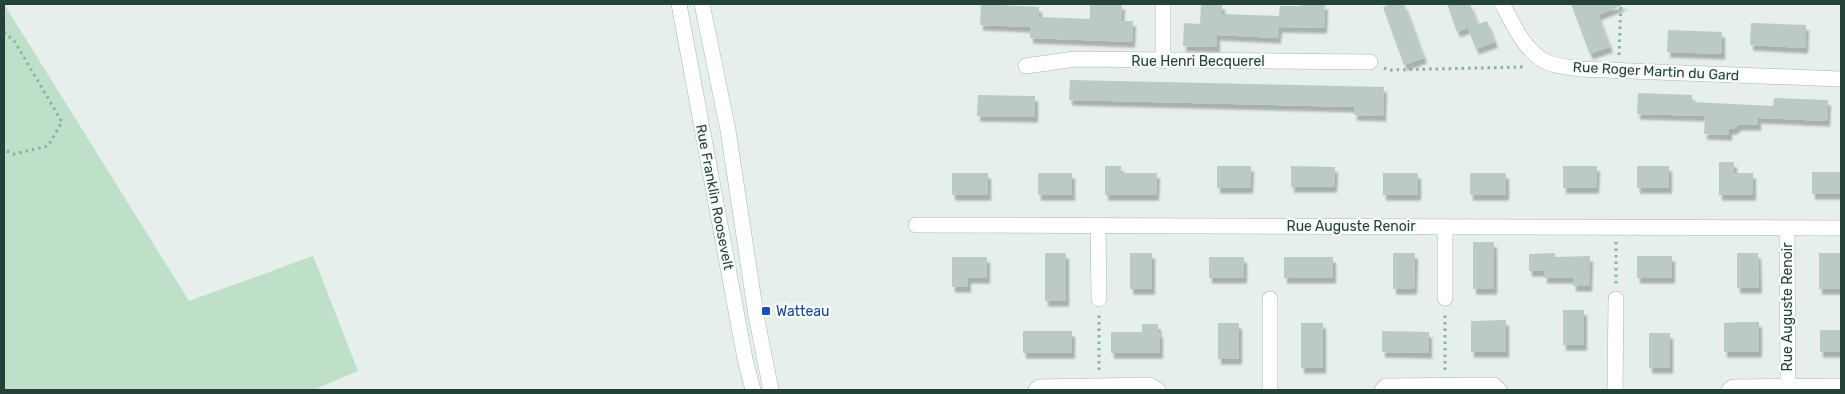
<svg xmlns="http://www.w3.org/2000/svg" width="1845" height="394" font-family="Rubik,sans-serif">
  <defs>
    <filter id="shadow"><feDropShadow dx="3" dy="5.5" stdDeviation="1" flood-color="#0004"/></filter>
  </defs>
  <rect width="100%" height="100%" fill="#e6efeb"/>
  <path fill="#bfe0c8" d="M4,4l185,297 124,-45 45,115 -45,19h-309z"/>
  <g fill="#bbcac4" filter="url(#shadow)">
    <path d="M981,4l58,3v10l51,2v-15h32l-1,17h12l-1,21 -102,-4v-11l-50,-2z"/>
    <path d="M1201,4h21v10l57,2 1,-10h21v-2h24l-1,24 -45,-1 -1,11 -61,-3v12l-34,-1 1,-23 16,1z"/>
    <path d="M1391,4h13l20,54 -20,7 -21,-58z"/>
    <path d="M1447,4h23l8,20 -21,8z"/>
    <path d="M1571,4h54l-27,11 12,32 -20,7z"/>
    <path d="M1487,21l8,21 -19,7 -8,-21z"/>
    <path d="M1751,23l55,2 -1,23 -55,-3z"/>
    <path d="M1668,30l54,2v22l-55,-2z"/>
    <path d="M1070,80l314,7 -1,29 -29,-1v-8l-285,-7z"/>
    <path d="M1638,93l54,2v7l81,4 1,-8 54,2 -1,21 -69,-3v7h-20l-4,4h-5v6l-25,-1 1,-18 -68,-2z"/>
    <path d="M978,95l57,1v21l-58,-1z"/>
    <path d="M1719,162h15v11h19v22h-34z"/>
    <path d="M1105,166h16v7h36l-1,22h-51z"/>
    <path d="M1217,166h34l-1,22h-33z"/>
    <path d="M1291,166l44,1 -1,20h-43z"/>
    <path d="M1563,166h34l-1,22h-33z"/>
    <rect x="1637" y="166" width="32" height="22"/>
    <rect x="1812" y="172" width="29" height="22"/>
    <rect x="952" y="173" width="36" height="22"/>
    <rect x="1038" y="173" width="34" height="22"/>
    <rect x="1383" y="173" width="35" height="22"/>
    <rect x="1470" y="173" width="36" height="22"/>
    <rect x="1473" y="242" width="21" height="47"/>
    <rect x="1045" y="253" width="21" height="48"/>
    <rect x="1130" y="253" width="22" height="36"/>
    <path d="M1393,253h22l-1,36h-21z"/>
    <path d="M1555,253v4l35,-1 -1,30h-16v-8h-29v-7h-15v-17z"/>
    <path d="M1737,253h21l1,35h-22z"/>
    <rect x="1819" y="253" width="21" height="36"/>
    <rect x="1637" y="256" width="35" height="22"/>
    <path d="M952,257h35v21h-19v9h-16z"/>
    <rect x="1209" y="257" width="35" height="21"/>
    <rect x="1284" y="257" width="49" height="21"/>
    <rect x="1563" y="310" width="21" height="35"/>
    <path d="M1506,320v32h-35v-31z"/>
    <path d="M1741,322h18v30h-35v-29z"/>
    <rect x="1218" y="323" width="21" height="36"/>
    <rect x="1301" y="323" width="22" height="45"/>
    <path d="M1142,324h16v8h2v21h-49v-21h31z"/>
    <rect x="1820" y="330" width="21" height="22"/>
    <rect x="1023" y="331" width="49" height="22"/>
    <path d="M1382,331l47,1v21l-47,-1z"/>
    <rect x="1649" y="333" width="21" height="35"/>
  </g>
  <g fill="none" stroke-linecap="round" stroke-linejoin="round">
    <defs>
      <g id="minor">
        <path d="M1163,4v57"/>
        <path d="M1502,4c11,19 20,42 39,55 10,7 26,8 38,10l262,10"/>
        <path d="M1026,66l49,-7 295,3"/>
        <path d="M916,225l925,3"/>
        <path d="M1098,226l1,73"/>
        <path d="M1445,227v71"/>
        <path d="M1787,228l1,158"/>
        <path d="M1270,299v91"/>
        <path d="M1036,390l3,-3 111,-2 8,5"/>
        <path d="M1382,390l4,-4 108,-1 5,5"/>
        <path d="M1615,390l1,-91"/>
        <path d="M1729,390l4,-3 108,-1"/>
      </g>
      <g id="secondary">
        <path d="M679,4l66,355 8,31"/>
        <path d="M702,4l26,126 28,185 15,75"/>
      </g>
    </defs>
    <use href="#minor" stroke="#a8b8b2" stroke-width="16"/>
    <use href="#secondary" stroke="#a4bbb3" stroke-width="16"/>
    <g stroke="#86b3a5" stroke-width="3" stroke-dasharray="2.5 4" stroke-linecap="butt">
      <path d="M4,32l11,10 47,80 -14,24 -34,8 -10,-4"/>
      <path d="M1619,55l2,-51"/>
      <path d="M1384,68l5,2 136,-3"/>
      <path d="M1616,242v43"/>
      <path d="M1099,370v-56"/>
      <path d="M1445,370v-57"/>
    </g>
    <use href="#minor" stroke="#fff" stroke-width="15"/>
    <use href="#secondary" stroke="#fff" stroke-width="15"/>
  </g>
  <rect fill="#1a4fb4" stroke="#f7fbf9" stroke-width="2" x="761" y="306" width="10" height="10" rx="2.5"/>
  <g text-anchor="middle" stroke-width="4.5" stroke-linejoin="round" paint-order="stroke">
    <g font-size="14" fill="#24423a" stroke="#f7fbf9">
      <text x="1198" y="66">Rue Henri Becquerel</text>
      <text transform="translate(1656 71) rotate(3)" y="5">Rue Roger Martin du Gard</text>
      <text transform="translate(715 197) rotate(79)" y="5">Rue Franklin Roosevelt</text>
      <text x="1351" y="231">Rue Auguste Renoir</text>
      <text transform="translate(1787 307) rotate(-90)" y="5">Rue Auguste Renoir</text>
    </g>
    <g font-size="14" fill="#164399" stroke="#f7fbf9" text-anchor="start">
      <text x="776" y="316">Watteau</text>
    </g>
  </g>
  <rect width="1845" height="394" fill="none" stroke="#24423a" stroke-width="10"/>
</svg>
